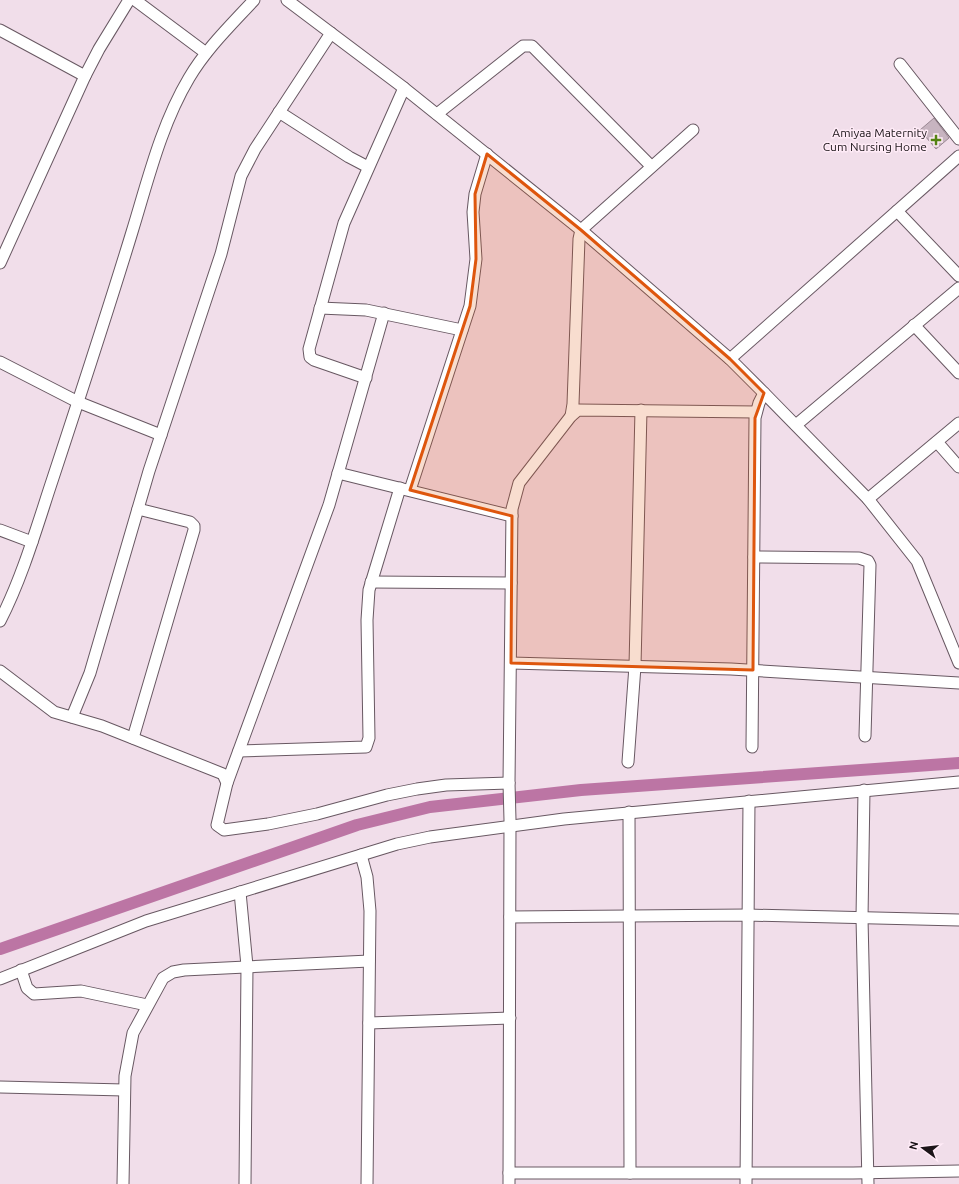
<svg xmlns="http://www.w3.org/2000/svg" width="959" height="1184" font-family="Ubuntu,sans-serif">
  <rect width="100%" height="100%" fill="#f1deea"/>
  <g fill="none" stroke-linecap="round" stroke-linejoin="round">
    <path stroke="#bc75a4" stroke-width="12" d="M0,949l357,-124 73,-18 151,-17 378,-27"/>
  </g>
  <path fill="#c7b4c0" stroke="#9a8893" d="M934,118l15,20 -13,11 -16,-19z"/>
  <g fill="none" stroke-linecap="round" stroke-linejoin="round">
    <defs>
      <g id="minor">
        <path d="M135,0l71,53"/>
        <path d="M287,0l117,88 177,142 149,129 34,34 104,106 49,62 42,102"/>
        <path d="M0,30l85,46"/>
        <path d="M900,64l59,75"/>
        <path d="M279,112l70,45 19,10"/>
        <path d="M437,114l86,-68h9l119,120"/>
        <path d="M897,211l62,65"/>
        <path d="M0,263l85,-187 14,-27 30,-49"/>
        <path d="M320,308l46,2 96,20"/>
        <path d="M914,325l45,48"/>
        <path d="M730,359l229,-203"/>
        <path d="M0,362l78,40 83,33"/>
        <path d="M366,378l-52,-18 -4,-3 -1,-8 35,-126 60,-135"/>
        <path d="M571,416l2,-12 6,-165 2,-9 112,-100"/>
        <path d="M796,425l163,-137"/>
        <path d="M937,442l22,25"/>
        <path d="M338,473l174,43"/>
        <path d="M410,490l60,-184 6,-47 -3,-47 2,-18 12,-40"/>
        <path d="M868,499l91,-76"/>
        <path d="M0,530l32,12"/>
        <path d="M754,557l105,1 9,3 2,4 -5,171"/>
        <path d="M371,582l140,1"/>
        <path d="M0,621c23,-45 37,-95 53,-143 27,-82 54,-164 79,-246 16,-52 29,-107 57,-154 17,-29 42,-53 65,-78"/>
        <path d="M511,663l220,6 228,14"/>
        <path d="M0,671l54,41 48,14 121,48 4,9 -10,42 7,5 44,-6 49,-10 70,-19 30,-6 29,-4 63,-2"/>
        <path d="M72,717l18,-44 59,-202 72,-217 20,-78 14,-27 76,-116"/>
        <path d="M133,738l61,-208v-4l-4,-4 -52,-13"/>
        <path d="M752,747l3,-329 4,-15 5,-10"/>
        <path d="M239,751l127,-4 3,-9 -2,-118 2,-30 31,-102"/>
        <path d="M628,762l7,-96 6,-256"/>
        <path d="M227,783l102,-278 55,-192"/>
        <path d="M864,790l-2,128 6,266"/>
        <path d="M629,812l1,361"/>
        <path d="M361,855l6,22 3,34 -3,273"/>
        <path d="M240,892l7,74 -2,218"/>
        <path d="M510,917l238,-2 211,5"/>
        <path d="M21,970l6,18 7,6 47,-3 66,14"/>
        <path d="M0,979l146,-58 251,-77 33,-7 134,-18 395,-37"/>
        <path d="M369,1023l141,-5"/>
        <path d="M0,1087l124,3"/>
        <path d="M509,1173h344l106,-2"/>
        <path d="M123,1184l2,-108 8,-43 30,-55 10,-6 11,-2 185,-9"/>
        <path d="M509,1184l1,-364 -1,-37 3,-274 7,-26 52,-67 7,-6 178,2"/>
        <path d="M746,1184l3,-383"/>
      </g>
    </defs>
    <use href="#minor" stroke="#685862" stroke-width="13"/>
    <use href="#minor" stroke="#fff" stroke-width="11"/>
  </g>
  <path fill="#de560d" fill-opacity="0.2" stroke="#de560d" stroke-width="3" stroke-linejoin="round" d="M487,154l94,76 149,129 34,34 -9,25 -2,252 -242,-7 1,-147 -102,-26 60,-184 6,-47 -1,-65z"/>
  <path fill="#548313" stroke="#ffebf7" stroke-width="1.5" d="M934 134h4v4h4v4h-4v4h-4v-4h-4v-4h4z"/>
  <g text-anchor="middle" stroke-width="3" stroke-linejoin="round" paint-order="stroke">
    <g font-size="12" fill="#1b1418" stroke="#ffebf7" text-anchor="end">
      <text x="927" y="137">Amiyaa Maternity<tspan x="927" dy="14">Cum Nursing Home</tspan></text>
    </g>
  </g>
  <g transform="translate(923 1148) rotate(285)" stroke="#ffebf7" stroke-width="3" paint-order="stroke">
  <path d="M0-3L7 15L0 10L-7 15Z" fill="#1b1418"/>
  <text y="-6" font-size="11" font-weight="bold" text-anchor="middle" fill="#1b1418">N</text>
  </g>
</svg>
